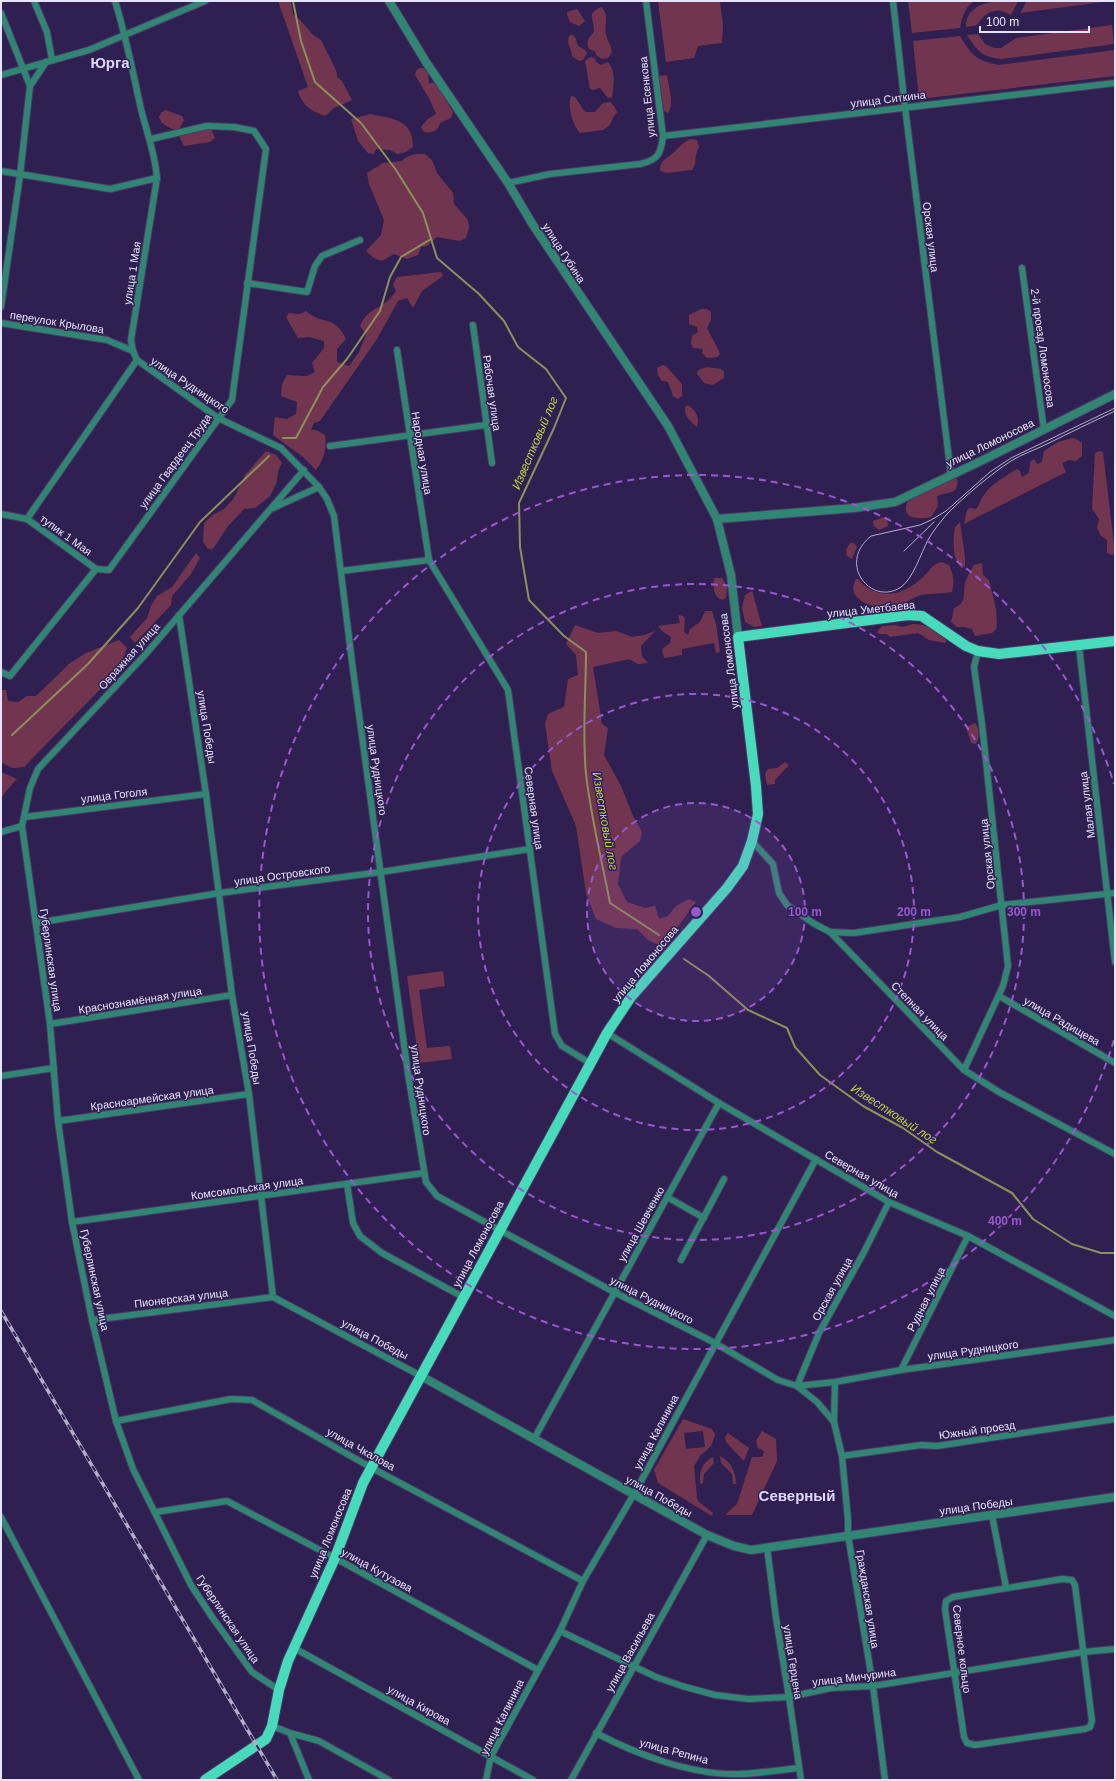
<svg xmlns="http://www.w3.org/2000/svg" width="1116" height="1781" font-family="Arial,sans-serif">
  <rect width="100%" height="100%" fill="#302052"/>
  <g fill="#72354f" fill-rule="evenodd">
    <path d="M278,1h13l2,13 7,6 13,15 8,5 15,30 1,7 5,4 10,19 -18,8 -9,8c-13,-4 -24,-12 -27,-25l10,-4z"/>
    <path d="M658,1h62l3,25 -1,17 -24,3 -4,12 -28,4z"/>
    <path d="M908,1h66c-9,6 -12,16 -14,27l-48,5z"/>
    <path d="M998,1h20l-7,14c-15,-9 -26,-3 -34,10l-11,2c0,-19 16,-24 32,-26z"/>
    <path d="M1027,1h82l-89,12z"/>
    <path d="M601,7c9,8 3,16 5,27 1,6 5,12 6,18l-4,6 -6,1 -6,-4 -1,-4 -6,-2c-4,-8 0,-11 5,-17 1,-13 -9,-18 7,-25z"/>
    <path d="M577,9l8,12 -6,5 -9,-4 -3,-7v-3z"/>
    <path d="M1112,25l2,19 -112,15c-20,-2 -24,-7 -35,-24l11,-1 7,10 9,4h7l15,-10z"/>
    <path d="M570,35h3l3,4 2,7 6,3 3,4 -4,7 -4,1 -7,-5c0,-8 -7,-13 -2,-21z"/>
    <path d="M960,36c12,20 17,25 39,29l116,-15v26l-196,23 -6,-58z"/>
    <path d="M590,57l5,1 1,4 5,3 7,-3c8,9 6,24 4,35l-4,1 -8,-10 -7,2 -3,-1 -5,-28z"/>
    <path d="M419,68h6l3,5 1,10h7l17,29 -2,6 -11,5c-2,9 -8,10 -16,9l-3,-5 7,-8 8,-5 -6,-14 -15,-25 1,-4z"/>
    <path d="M667,75c1,10 8,29 1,38l-4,-2 -5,-35z"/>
    <path d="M571,96l4,1 10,15h10l8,-9 7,-1 4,4 3,6 -4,6 -3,7 -7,5 -23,3c-7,-8 -13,-26 -9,-37z"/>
    <path d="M165,110l17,6 2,4 -5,9h-7l-10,-6 -3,-6 3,-5z"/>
    <path d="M371,114c22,5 42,5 42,33l-7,5 -9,2 -7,-4 -14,-1 -2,5 -6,-1 -10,-12 -7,-22z"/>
    <path d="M211,129l4,9 -5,4 -26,4 -5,-10 13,-5z"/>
    <path d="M690,139l7,1 2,7c-6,10 -1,15 -7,23l-25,3 -7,-2c0,-11 6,-12 12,-17 7,-6 10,-11 18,-15z"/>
    <path d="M425,154l7,6 5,13 16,20 1,11 14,16 1,8 -3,10 -6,3 -23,-4 -10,9 -6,1 -3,8 -11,4 -13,-5 -12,7 -8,-3 -8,-7 15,-16 3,-15 -15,-36 -2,-11 16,-10 19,-2c5,-7 15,-7 23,-7z"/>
    <path d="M441,272l2,4 -21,15 -9,17 -6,-10 -9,3 -21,38 -57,82 -6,2 -3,7h5l9,5c2,14 -1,24 -9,35l-13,-13 -30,-22 2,-18 12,2 9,-5 1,-12 -16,-6 1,-12 5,-9 20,1 8,-4 -3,-9 12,-15v-7l-15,-4 -11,1 -12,-21 3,-4 11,1 6,-3c17,15 28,3 40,28l-9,10v13l12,4 10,-14 7,-17 -6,-9c6,-14 13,-15 25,-23 4,-3 8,-8 11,-12l-3,-7 4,-7z"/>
    <path d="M701,309h6l4,3v8l-4,8 13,25 -2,4 -11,1 -5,-5 1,-4 -10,-1 -2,-5 1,-7 6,-4 -1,-5 -8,-3v-9z"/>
    <path d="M663,365l3,1 16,18v12l-4,3 -5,-3 -5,-14 -6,-1 -4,-6 -1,-7z"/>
    <path d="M707,367l14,2 3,3v6l-11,7 -9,-2 -7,-9 1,-4z"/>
    <path d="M688,405c8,6 12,12 9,22 -7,-5 -13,-11 -12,-20z"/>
    <path d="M1073,438l5,2 4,3v13l-6,5 -7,-1 -7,3 4,9 -102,52 3,-14 3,-2 6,1c4,-5 4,-9 8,-14 7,-11 22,-19 33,-26l3,2 2,6 7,-4 1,-11 4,-3 3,5 5,-2 2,-11 14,-9z"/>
    <path d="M266,451l10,4 6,8 -4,8 -1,11 -7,14 -15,12 -11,1 -16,17 -15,23h-5l-5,-7 1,-19 10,-9 9,-4 11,-12 11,-23z"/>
    <path d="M1100,451l3,1 12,101 -3,2 -5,-2v-13l-6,-4 -4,-8 2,-9 -7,-10 3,-56z"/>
    <path d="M954,477l3,2c2,17 -10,12 -20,17l1,10 -7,11c-11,3 -32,2 -23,-16z"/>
    <path d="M884,517l3,1 1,8 -9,4 -5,-4 -1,-5z"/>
    <path d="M960,522l5,35v10l-4,1c-9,-10 -8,-28 -6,-41z"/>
    <path d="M850,543h4l3,4 -5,12 -5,-3 -1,-6z"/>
    <path d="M196,553l4,5 -9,16 -19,22 -1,9 -36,38 -5,-6 17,-19 4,-12 6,-10 15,-9z"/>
    <path d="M941,562l8,3c4,9 6,17 3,27 -10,2 -21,1 -31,3 -5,1 -10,5 -15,7 -14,5 -35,8 -47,-3 -7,-6 -7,-12 -3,-20h2c20,24 48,16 67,-4 8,-7 5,-9 16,-13z"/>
    <path d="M982,563l1,12 6,5 7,29 1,14 -1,6 -4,4 -17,3 -3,-7 -7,-2h-8l-6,-5 3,-14c13,-5 9,-14 11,-25 2,-6 6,-13 9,-18z"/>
    <path d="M714,578h8l5,8 -1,12 -4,2c-9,-4 -9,-12 -8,-22z"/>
    <path d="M752,591l10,35 -8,1 -9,-5 -3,-14 3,-13z"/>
    <path d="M705,611h7l4,13 4,28 -4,1 -2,-10 -32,6v6l-18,3 -2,-9 8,-6 1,-6 -9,-6 -4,-5 22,-3 -2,-8 5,1 2,3 -1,13 4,3 2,-6 10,-7z"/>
    <path d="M913,624c13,0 24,5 33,16v3l-17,-3 -11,-7 -28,4 -3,-3h-8l-2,-2 5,-6 14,-1 6,2z"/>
    <path d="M575,625l23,8 18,-2 16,6 12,-2 11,-4 -14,15 1,10 6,7 -10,1 -9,-5 -36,8 9,57 6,4 -4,27 17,31 12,30 9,16 -2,9 -19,16 -3,27 9,18 18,6 10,-2 4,13 9,-3 8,-10 13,-7 7,3 -25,34 -10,10 -13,-6 -11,-11 -21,-1 -20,-9 -10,-26 -10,-67 -24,-55 -7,-47 3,-10 16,-7 4,-28 10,-4 -2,-20 -10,-11z"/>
    <path d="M119,640l8,8 -9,23 -94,96 -12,1 -11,-6 1,-72h4l2,11 10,1 9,-6h9l34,-33 16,-10z"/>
    <path d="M975,723c6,7 4,14 1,21l-5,-1 -5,-16z"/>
    <path d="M785,762l4,3 -14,15v4l-8,1 -2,-11 3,-5 9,-1z"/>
    <path d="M1,772l16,7 -11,12 -5,8z"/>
    <path d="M443,971l2,15 -26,4 8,58 23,-2 2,13 -33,4 -12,-87z"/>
    <path d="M683,1419l29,10 3,6 -4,11 -11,10 -6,10 3,32 2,4 14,11 -1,3 -54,-33 -4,-13zM703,1431l2,16 -19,2 -2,-16z"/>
    <path d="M762,1431l14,8 1,22 -25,54h-27l12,-11 15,-47h10l2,-6 -6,-3 -2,-7z"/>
    <path d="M728,1433l21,15 -5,13 -18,-19 -1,-5z"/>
    <path d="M720,1456c11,6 16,15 16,28h-3l-1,-10 -11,-11z"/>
    <path d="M713,1457l1,6 -10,11 -1,9 -3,1c-1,-12 2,-22 13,-27z"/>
  </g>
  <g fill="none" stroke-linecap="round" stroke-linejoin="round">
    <g stroke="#8c905a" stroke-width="2">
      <path d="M293,1l8,40 14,41 46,41 35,47 27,43 14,45 42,36 25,27 14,26 28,22 20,29 -12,30 -35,75 1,44 9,53 35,36 22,16c0,41 -4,82 0,122 5,44 16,87 24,129l49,32"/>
      <path d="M283,438h13l27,-51 24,-28 33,-48 10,-34 11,-20 30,-18"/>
      <path d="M12,735l76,-71 50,-56 62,-86 69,-66"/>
      <path d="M684,959l25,17 39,34 39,18 8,19 25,28 43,31 40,22 34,24 75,41 21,26 39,25 29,9h14"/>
    </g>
    <defs>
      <g id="minor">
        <path d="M34,1l13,31 5,28"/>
        <path d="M115,1c11,35 18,72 26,108 6,25 14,43 16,69l-26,162 2,11 4,9"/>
        <path d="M893,1l12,106 46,368"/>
        <path d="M1,13l29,73"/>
        <path d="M1,75l88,-25 116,-49"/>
        <path d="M663,136l452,-53"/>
        <path d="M1,171l109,18 47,-11"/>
        <path d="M508,183l42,-9 90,-10c18,-4 21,-10 23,-28l-17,-135"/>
        <path d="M1022,268l22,162"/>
        <path d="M247,283l60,9 8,-26 7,-10 38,-16"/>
        <path d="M1,307l19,-132 10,-89 16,-24"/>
        <path d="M1,323l106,17 26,11"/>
        <path d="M473,325l19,138"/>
        <path d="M397,350l32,210 79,130 47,344 7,12 28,17"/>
        <path d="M137,360l81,58 63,30 38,39 8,12 7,17 19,154 55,404 18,108 11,14 177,96 101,51 63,37 19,6 38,-4 66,-12 214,-30"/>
        <path d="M330,446l156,-21"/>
        <path d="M273,508l46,-21"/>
        <path d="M1,514l26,5 69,50"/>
        <path d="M27,519l110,-159"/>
        <path d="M341,571l88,-11"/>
        <path d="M179,615l27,179 26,201 17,99 24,203 148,79"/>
        <path d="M1079,646l36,316"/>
        <path d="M1,672l9,4 86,-107 13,1 123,-170 34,-251 -12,-18 -20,-4 -27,-1 -56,13"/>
        <path d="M25,817l181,-23"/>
        <path d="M1,832l21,-6"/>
        <path d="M752,841l21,23 6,29 8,12 26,18 17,9 134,138 35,22 116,62"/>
        <path d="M36,923l184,-30 161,-21 149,-23"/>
        <path d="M830,932l24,1 106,-16 42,-12 113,-12"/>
        <path d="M999,996l116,67"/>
        <path d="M50,1024l182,-29"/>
        <path d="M607,1033l112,70 170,99 79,34 147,80"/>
        <path d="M964,1070l39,-84 5,-20 -26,-242 -8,-57 4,-16"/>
        <path d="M1,1076l53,-8"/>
        <path d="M58,1121l191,-27"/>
        <path d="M347,1184l6,39 7,13 22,17 81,44"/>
        <path d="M667,1197l37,21"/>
        <path d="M72,1222l352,-49"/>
        <path d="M681,1260l43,-81"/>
        <path d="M92,1320l181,-23"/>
        <path d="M901,1370l67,-134"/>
        <path d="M835,1382l-1,40 8,34 6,64v15l25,151 12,94"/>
        <path d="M116,1421l115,-22 21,1 120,68 211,113"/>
        <path d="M834,1422l-17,-20 -20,-16 22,-53 45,-81 25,-50"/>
        <path d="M534,1439l185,-336"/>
        <path d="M842,1456l79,-11 16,1 178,-27"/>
        <path d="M156,1512l71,-11 108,57 203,112"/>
        <path d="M992,1515l14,72"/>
        <path d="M1,1517l138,263"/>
        <path d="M767,1547l9,71 13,79 12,83"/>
        <path d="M1062,1579l10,1 3,5 17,136 -2,6 -5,2 -110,16 -8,-2 -3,-6 -19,-128 1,-8 7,-4z"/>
        <path d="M560,1631l96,46 26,9 33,9 33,4 41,-2 42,-9 42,-2 210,-34 32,-3"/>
        <path d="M294,1648l239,132"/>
        <path d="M279,1690l-27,-18 -40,-55 -21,-32 -58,-116 -17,-48 -24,-101 -20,-98 -14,-101 -8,-97 -28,-198 8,-38 8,-19 106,-113 160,-186"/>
        <path d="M272,1726l18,7 19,47"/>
        <path d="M290,1733l29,8 70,39"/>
        <path d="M596,1733c40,21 95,42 141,41 20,0 41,-4 62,-6"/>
        <path d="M486,1780l5,-24 69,-125 23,-50 51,-87 182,-335"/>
        <path d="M571,1780l136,-245"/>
      </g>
      <g id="tertiary">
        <path d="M389,1l37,61 82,121 25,42 135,201 49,93 14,56 7,62"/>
        <path d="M717,519l137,-11 41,-6 88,-42 132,-66"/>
        <path d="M421,1376l286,159 27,11 17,4 364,-53"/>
      </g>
      <path id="primary" d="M205,1780l61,-41 6,-13 7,-36 9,-29 47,-103 28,-75 244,-450 24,-36 96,-109 16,-22 9,-25 6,-27 -2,-28 -18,-149 170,-22 14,1 44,30 12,5 21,3 116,-13"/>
    </defs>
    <use href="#minor" stroke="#4a3b6a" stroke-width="8"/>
    <use href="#tertiary" stroke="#4a3b6a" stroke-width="10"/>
    <use href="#primary" stroke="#4a3b6a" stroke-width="12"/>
    <use href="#minor" stroke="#318673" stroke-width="6"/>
    <use href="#tertiary" stroke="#318673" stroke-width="8"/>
    <use href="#primary" stroke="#48dbbb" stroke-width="10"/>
    <g stroke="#b3abcb" stroke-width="1">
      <path d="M1115,408l-104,50 -21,14 -44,39 -15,9 -11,5 -49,11c-35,28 1,71 30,51 12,-8 20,-34 27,-47 5,-9 13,-19 20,-27 17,-17 43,-39 63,-52 11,-7 24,-11 36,-17 22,-11 45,-22 68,-33"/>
      <path d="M904,551l30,-29"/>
    </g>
    <defs>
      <path id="rail" d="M1,1311l276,469"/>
    </defs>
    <use href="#rail" stroke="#b3abcb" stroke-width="3.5"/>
    <use href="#rail" stroke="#302052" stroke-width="2" stroke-dasharray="6" stroke-linecap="butt"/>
  </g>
  <circle cx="696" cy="912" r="109" fill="#965ace" fill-opacity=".12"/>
  <g fill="none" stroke="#965ace" stroke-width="2" stroke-dasharray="7 5">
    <circle cx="696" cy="912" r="109"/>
    <circle cx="696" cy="912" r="218"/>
    <circle cx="696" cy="912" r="328"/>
    <path d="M1114 1040A437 437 0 1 1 1114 784"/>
  </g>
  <g text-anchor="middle" stroke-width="3" stroke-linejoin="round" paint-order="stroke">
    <g font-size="11" fill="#e8e3fc" stroke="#302052">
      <text transform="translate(647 97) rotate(-96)" y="4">улица Есенкова</text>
      <text transform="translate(888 99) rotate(-7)" y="4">улица Ситкина</text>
      <text transform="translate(931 237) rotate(83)" y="4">Орская улица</text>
      <text transform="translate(564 253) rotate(57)" y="4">улица Губина</text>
      <text transform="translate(132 273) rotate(-81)" y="4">улица 1 Мая</text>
      <text transform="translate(57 322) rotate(9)" y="4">переулок Крылова</text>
      <text transform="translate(1043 348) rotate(82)" y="4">2-й проезд Ломоносова</text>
      <text transform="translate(190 385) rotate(34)" y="4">улица Рудницкого</text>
      <text transform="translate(492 393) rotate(82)" y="4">Рабочая улица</text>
      <text transform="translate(990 443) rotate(-26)" y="4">улица Ломоносова</text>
      <text transform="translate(422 453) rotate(81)" y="4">Народная улица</text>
      <text transform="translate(175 461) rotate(-54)" y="4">улица Гвардеец Труда</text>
      <text transform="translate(66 535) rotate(36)" y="4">тупик 1 Мая</text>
      <text transform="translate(871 609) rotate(-6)" y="4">улица Уметбаева</text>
      <text transform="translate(129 656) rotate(-48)" y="4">Овражная улица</text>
      <text transform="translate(729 661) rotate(-97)" y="4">улица Ломоносова</text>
      <text transform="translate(207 727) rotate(81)" y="4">улица Победы</text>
      <text transform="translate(377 770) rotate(82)" y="4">улица Рудницкого</text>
      <text transform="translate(114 795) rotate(-7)" y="4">улица Гоголя</text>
      <text transform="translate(1087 805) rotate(-97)" y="4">Малая улица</text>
      <text transform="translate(534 808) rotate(82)" y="4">Северная улица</text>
      <text transform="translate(987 854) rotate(-96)" y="4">Орская улица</text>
      <text transform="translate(282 875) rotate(-8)" y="4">улица Островского</text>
      <text transform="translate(51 960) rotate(82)" y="4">Губерлинская улица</text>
      <text transform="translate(645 964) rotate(-50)" y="4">улица Ломоносова</text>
      <text transform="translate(140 1000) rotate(-9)" y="4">Краснознамённая улица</text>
      <text transform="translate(920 1011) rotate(46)" y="4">Степная улица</text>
      <text transform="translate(1062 1021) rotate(30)" y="4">улица Радищева</text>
      <text transform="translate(252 1048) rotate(81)" y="4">улица Победы</text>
      <text transform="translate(421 1090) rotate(82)" y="4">улица Рудницкого</text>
      <text transform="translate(152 1098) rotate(-8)" y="4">Красноармейская улица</text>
      <text transform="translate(862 1174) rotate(30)" y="4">Северная улица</text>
      <text transform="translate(247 1188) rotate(-8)" y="4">Комсомольская улица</text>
      <text transform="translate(641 1224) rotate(-61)" y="4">улица Шевченко</text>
      <text transform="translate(478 1244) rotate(-62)" y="4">улица Ломоносова</text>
      <text transform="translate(95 1280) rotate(78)" y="4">Губерлинская улица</text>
      <text transform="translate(832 1289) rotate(-61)" y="4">Орская улица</text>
      <text transform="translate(181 1298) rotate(-7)" y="4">Пионерская улица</text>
      <text transform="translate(926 1299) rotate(-63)" y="4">Рудная улица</text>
      <text transform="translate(652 1300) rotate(27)" y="4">улица Рудницкого</text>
      <text transform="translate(375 1339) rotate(28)" y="4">улица Победы</text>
      <text transform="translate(973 1350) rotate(-8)" y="4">улица Рудницкого</text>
      <text transform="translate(977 1430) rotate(-8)" y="4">Южный проезд</text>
      <text transform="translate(656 1432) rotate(-62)" y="4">улица Калинина</text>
      <text transform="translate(361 1449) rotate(29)" y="4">улица Чкалова</text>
      <text transform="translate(659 1496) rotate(29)" y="4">улица Победы</text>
      <text transform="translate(976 1506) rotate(-8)" y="4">улица Победы</text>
      <text transform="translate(330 1533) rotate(-68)" y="4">улица Ломоносова</text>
      <text transform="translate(377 1570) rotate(29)" y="4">улица Кутузова</text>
      <text transform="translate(868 1599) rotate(81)" y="4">Гражданская улица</text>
      <text transform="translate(228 1619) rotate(56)" y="4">Губерлинская улица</text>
      <text transform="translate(962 1649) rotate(83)" y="4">Северное кольцо</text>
      <text transform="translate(630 1652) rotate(-61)" y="4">улица Васильева</text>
      <text transform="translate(793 1662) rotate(81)" y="4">улица Герцена</text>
      <text transform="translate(854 1677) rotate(-7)" y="4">улица Мичурина</text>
      <text transform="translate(419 1705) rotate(29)" y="4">улица Кирова</text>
      <text transform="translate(502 1717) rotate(-63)" y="4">улица Калинина</text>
      <text transform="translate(674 1751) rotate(15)" y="4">улица Репина</text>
    </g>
    <g font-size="12" font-style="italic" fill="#c3d241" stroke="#302052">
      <text transform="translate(535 443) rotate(-67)" y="4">Известковый лог</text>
      <text transform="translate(605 821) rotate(80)" y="4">Известковый лог</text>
      <text transform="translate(894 1114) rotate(33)" y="4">Известковый лог</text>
    </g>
    <g font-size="15" font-weight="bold" fill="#dfd7fd" stroke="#302052">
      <text x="110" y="68">Юрга</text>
      <text x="797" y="1501">Северный</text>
    </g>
  </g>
  <circle cx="696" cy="912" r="6" fill="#965ace" stroke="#302052" stroke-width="2"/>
  <g font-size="12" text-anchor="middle" font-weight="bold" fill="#965ace" stroke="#302052" stroke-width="3" stroke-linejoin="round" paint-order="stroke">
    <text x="805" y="916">100 m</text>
    <text x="914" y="916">200 m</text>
    <text x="1024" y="916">300 m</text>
    <text x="1005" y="1225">400 m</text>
  </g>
  <rect width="1116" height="1781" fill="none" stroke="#e8e3fc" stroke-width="4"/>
  <path d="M980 26v6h109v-6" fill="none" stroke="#e8e3fc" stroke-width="2"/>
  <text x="986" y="26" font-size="12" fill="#e8e3fc" stroke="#302052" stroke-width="3" paint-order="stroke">100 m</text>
</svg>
